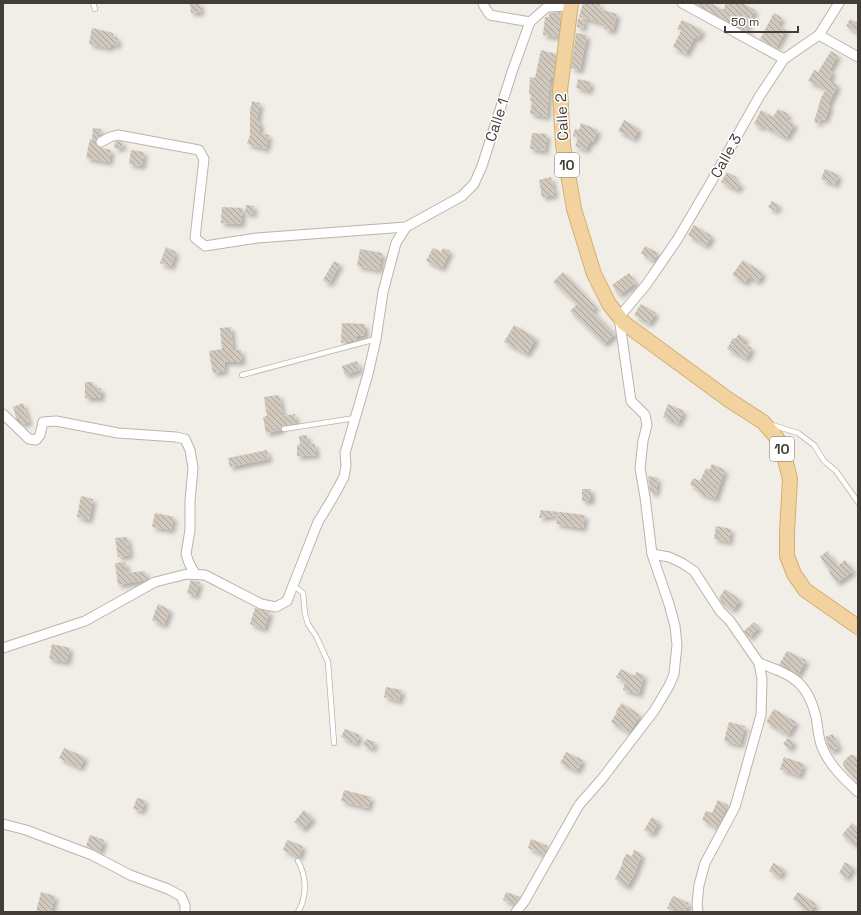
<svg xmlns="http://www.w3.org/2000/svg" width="861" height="915" font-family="'Space Grotesk',sans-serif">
  <defs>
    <pattern id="building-back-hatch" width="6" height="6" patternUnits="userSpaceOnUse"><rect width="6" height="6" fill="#d1c8be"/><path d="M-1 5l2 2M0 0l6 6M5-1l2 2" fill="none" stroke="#aba49b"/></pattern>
    <filter id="shadow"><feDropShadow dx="3.5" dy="3.5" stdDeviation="2" flood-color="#0004"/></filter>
  </defs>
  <rect width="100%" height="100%" fill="#f1ede7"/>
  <g fill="url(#building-back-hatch)" filter="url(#shadow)">
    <path d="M190,3h10l1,9 -10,1z"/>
    <path d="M583,3h17l-1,6 18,5 -4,17 -9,-2 1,-5 -26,-7z"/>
    <path d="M694,3h16l13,7 3,-7h16l13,7 -9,19 4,2 -1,2z"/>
    <path d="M561,12l-3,25 -15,-2 2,-18h4v-4z"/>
    <path d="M774,13l8,5 -4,7 8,5 -10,18 -16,-9z"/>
    <path d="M578,18l7,2 -2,8 -6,-1z"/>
    <path d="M850,19l8,4v10l-12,-7z"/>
    <path d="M682,20l20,10 -4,9 -3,-2 -9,17 -13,-7 8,-16 -4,-2z"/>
    <path d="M92,28l21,5v4l5,1 -1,8 -6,-2 -1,4 -21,-4z"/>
    <path d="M576,33l11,2 -7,35 -9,-2z"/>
    <path d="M541,50l15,4 -3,25 -3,-1 -3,39 -17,-3 2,-13h-2l1,-7h-2l1,-17 5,1z"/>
    <path d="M831,51l7,4 -9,16 4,1 -4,8 9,5 -10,20 2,1 -5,14 -5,-1 -2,5 -4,-2 7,-24 5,-9 -18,-8 6,-11 4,2z"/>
    <path d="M578,79l13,3 -2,9 -13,-3z"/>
    <path d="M252,101l8,2 -3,19h3v11l9,2 -3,14 -19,-5 3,-9v-24z"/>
    <path d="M778,109l11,5 -3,5 9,5 -9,14 -24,-13 -1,3 -7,-4 7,-14 12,7z"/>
    <path d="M624,120l15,9 -5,10 -16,-8z"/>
    <path d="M581,123l17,7 -5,12 -3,-1 -4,9 -11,-4 3,-8 -5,-2 2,-7 4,1z"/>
    <path d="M93,128l8,1 -1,7 -4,3v6l2,2 13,3 -2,12 -23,-4 4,-19 2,1z"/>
    <path d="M532,133l15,1 -2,17 -15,-2z"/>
    <path d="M118,141l5,1 -1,6h-8l1,-6z"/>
    <path d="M131,150l13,2 -2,14 -13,-2z"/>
    <path d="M825,169l14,6 -4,10 -14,-6z"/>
    <path d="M727,172l9,5 -2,3 7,4 -4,6 -16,-8z"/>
    <path d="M551,177l4,18 -13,2 -3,-17z"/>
    <path d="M772,201l7,4 -4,6 -7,-4z"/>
    <path d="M246,205l8,1 -1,8 -8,-1z"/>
    <path d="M222,207l21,1 -2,16 -20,-1z"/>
    <path d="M694,225l18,11 -6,10 -18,-11z"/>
    <path d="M645,246l13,7 -5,8 -12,-8z"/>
    <path d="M166,247l10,5 -5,15 -11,-4z"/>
    <path d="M433,248l8,4 2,-4 7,3 -8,17 -16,-7z"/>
    <path d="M360,249l22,4 -3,17 -22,-4z"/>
    <path d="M743,260l20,13 -5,9 -9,-5 -4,6 -13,-8z"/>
    <path d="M334,261l6,3 -11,20 -6,-4z"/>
    <path d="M563,272l12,12 21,23 -4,4 23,23 -11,10 -34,-33 7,-7 -24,-22z"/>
    <path d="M629,273l7,10 -17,12 -7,-10z"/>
    <path d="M641,304l15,9 -7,11 -15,-9z"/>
    <path d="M342,323l23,1v12h-8l-1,4 -15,3z"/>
    <path d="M514,325l22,13 -9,16 -23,-12z"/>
    <path d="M231,327l2,23h8l1,12h-18l1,9 -12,2 -4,-22 13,-2 -2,-21z"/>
    <path d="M739,334l7,5 -4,4 10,5 -6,11 -19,-10 6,-11 2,1z"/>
    <path d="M357,361l3,9 -15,5 -3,-9z"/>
    <path d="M85,382h8v6h8v10h-16z"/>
    <path d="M279,395l4,21 12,-2 1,9 -14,3 -1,4 -15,3 -3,-16 4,-1 -3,-19z"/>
    <path d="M23,403l6,19 -7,2 -5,-4 -4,-13z"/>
    <path d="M668,404l16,7 -6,13 -15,-7z"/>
    <path d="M307,435l1,9h7l1,11 -19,1v-11h3l-1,-9z"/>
    <path d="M267,450l2,9 -39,8 -2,-9z"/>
    <path d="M712,464l13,6 -10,29 -18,-7 1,-3 -8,-4 3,-7 7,3 6,-13 3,2z"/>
    <path d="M648,476l10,2 -2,15 -6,-1z"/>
    <rect x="582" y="489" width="9" height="12"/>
    <path d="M81,496l12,3 -4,21 -12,-3z"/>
    <path d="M541,510l44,5 -2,13 -27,-4 2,-9 -19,3z"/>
    <path d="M155,513l19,4 -3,13 -19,-3z"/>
    <path d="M716,526l15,3 -2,13 -15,-3z"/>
    <path d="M127,537l3,18 -12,2 -3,-19z"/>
    <path d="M827,551l11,15 7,-6 8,11 -16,12 -8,-11 1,-1 -10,-14z"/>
    <path d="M125,562l2,11 18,-2 1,9 -28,5 -3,-22z"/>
    <path d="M191,580l9,2 -5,14 -8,-3z"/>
    <path d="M725,589l15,11 -7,10 -11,-7 -3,-5z"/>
    <path d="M158,604l12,6 -6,15 -12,-5z"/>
    <path d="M255,608l15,4 -6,17 -14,-5z"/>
    <path d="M754,622l5,5 -10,11 -5,-7z"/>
    <path d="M52,644l18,4 -3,14 -18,-3z"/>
    <path d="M787,651l19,9 -8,15 -19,-10z"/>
    <path d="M621,669l14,7 1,-4 8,3 -5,19 -16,-4 2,-8 -9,-5z"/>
    <path d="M386,687l16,3 -3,11 -15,-4z"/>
    <path d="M622,703l18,12 -11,18 -18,-11 6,-10 -1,-1z"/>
    <path d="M774,709l22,13 -8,13 -22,-13z"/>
    <path d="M729,722l16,4 -5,19 -16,-4z"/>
    <path d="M345,729l15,6 -4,9 -15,-7z"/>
    <path d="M833,734l6,14 -9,3 -5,-14z"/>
    <path d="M788,738l6,4 -5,7 -6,-5z"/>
    <path d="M366,739l9,3 -3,7 -9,-4z"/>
    <path d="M64,748l21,9 -5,11 -21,-10z"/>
    <path d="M566,752l17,8 -6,11 -17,-8z"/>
    <path d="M850,755h4l4,5v23l-15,-18v-3z"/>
    <path d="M784,757l20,7 -5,12 -19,-7z"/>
    <path d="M344,790l27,7 -3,11 -27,-7z"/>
    <path d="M137,798l8,2 -3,11 -9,-2z"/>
    <path d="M718,800l10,5 -11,23 -15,-8 4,-9 6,2z"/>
    <path d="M304,810l9,8 -10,11 -9,-7z"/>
    <path d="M652,817l7,5 -7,12 -8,-4z"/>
    <path d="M852,823l6,5v12l-4,5 -12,-10z"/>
    <path d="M90,835l14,5 -4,12 -14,-6z"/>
    <path d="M531,839l17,7 -4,9 -16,-7z"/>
    <path d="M287,840l16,6 -4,11 -16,-7z"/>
    <path d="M634,850l8,4 -7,19 -8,14 -12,-8 8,-16 -1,-1 4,-8 6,2z"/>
    <path d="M845,862l8,5 -6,11 -8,-5z"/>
    <path d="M773,863l11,6 -5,8 -10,-6z"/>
    <path d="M41,892l14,4 -4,16h-15z"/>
    <path d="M506,892l14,5 -5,7 -12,-4z"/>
    <path d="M798,892l18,12 -6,8h-2l-8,-6 1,-1 -8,-6z"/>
    <path d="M673,896l16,7 -4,9h-10l-8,-4z"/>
  </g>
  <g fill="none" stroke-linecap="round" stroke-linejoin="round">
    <defs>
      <g id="lane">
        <path d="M93,3l2,6"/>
        <path d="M242,375l134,-36"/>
        <path d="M772,425l26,8 16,12 10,16 12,10 22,31"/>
        <path d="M284,429l71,-11"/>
        <path d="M293,585l10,8 2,21 3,10 8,12 12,26 6,81"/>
        <path d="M298,912c9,-15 9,-35 0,-51"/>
      </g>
      <g id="street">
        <path d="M483,3l1,3 6,9 40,7"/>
        <path d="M682,3l102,56"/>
        <path d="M819,35l39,22"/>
        <path d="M101,142l9,-5 8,-2 81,15 5,9 -9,79 10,8 52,-8 149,-11 56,-31 12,-12 8,-18 30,-94 18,-50 17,-15 24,-1"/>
        <path d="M3,414l26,25 7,1 4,-5 3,-13 13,-1 62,12 58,4 9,2 5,11 3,18 -3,33v29l-4,24 3,9 6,11"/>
        <path d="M652,554l17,3 13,6 12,8 26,40 10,10 29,42 3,16 -1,36 -26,92 -30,56 -6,22 -2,19 1,8"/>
        <path d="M3,648l82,-27 70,-39 32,-8 18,1 56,29 15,3 11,-6 31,-79 14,-23 12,-22 2,-12 -1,-12 23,-79 8,-35 7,-47 13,-49 10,-16"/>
        <path d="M759,663c32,12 48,17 57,54 2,9 2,21 6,30 7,18 23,33 36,45"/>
        <path d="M3,824l23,6 66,25 38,20 38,14 13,7 4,9v7"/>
        <path d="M516,912l8,-10 55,-97 22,-25 53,-69 15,-25 5,-12 3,-29 -2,-19 -6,-22 -17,-50 -7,-57 -5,-29 3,-27 4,-16 -2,-10 -14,-14 -12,-84 27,-32 31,-45 33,-56 49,-87 25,-38 35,-24 20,-32"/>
      </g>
      <path id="primary" d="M571,3l-11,87 3,55 11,64 20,65 15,30 15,19 105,77 34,22 14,16 7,17 6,24 -3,53v24l7,18 11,16 53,37"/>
    </defs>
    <use href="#lane" stroke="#bbb4ab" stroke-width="6"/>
    <use href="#street" stroke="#bbb4ab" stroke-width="11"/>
    <use href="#primary" stroke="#d5ae71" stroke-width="16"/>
    <use href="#lane" stroke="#fff" stroke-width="4.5"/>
    <use href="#street" stroke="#fff" stroke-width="9"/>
    <use href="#primary" stroke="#f2d39f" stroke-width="14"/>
  </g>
  <g text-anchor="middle" stroke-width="3" stroke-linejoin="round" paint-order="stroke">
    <g fill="#fff" stroke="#7b7773" stroke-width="1">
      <rect x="555" y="153" width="24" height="24" rx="3"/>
      <rect x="770" y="437" width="24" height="24" rx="3"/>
    </g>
    <g font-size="14" font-weight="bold" fill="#433d37">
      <text x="567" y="170">10</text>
      <text x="782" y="454">10</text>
    </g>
    <g font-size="15" fill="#433d37" stroke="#fff">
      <text transform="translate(562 117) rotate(-93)" y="5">Calle 2</text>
      <text transform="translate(497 120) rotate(-72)" y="5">Calle 1</text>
      <text transform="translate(726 156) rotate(-61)" y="5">Calle 3</text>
    </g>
  </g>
  <rect width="861" height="915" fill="none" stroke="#433d37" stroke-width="8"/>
  <path d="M725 26v6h73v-6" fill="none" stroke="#433d37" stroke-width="2"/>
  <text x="731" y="26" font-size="12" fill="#433d37" stroke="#ffffff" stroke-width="3" paint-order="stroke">50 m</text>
</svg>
